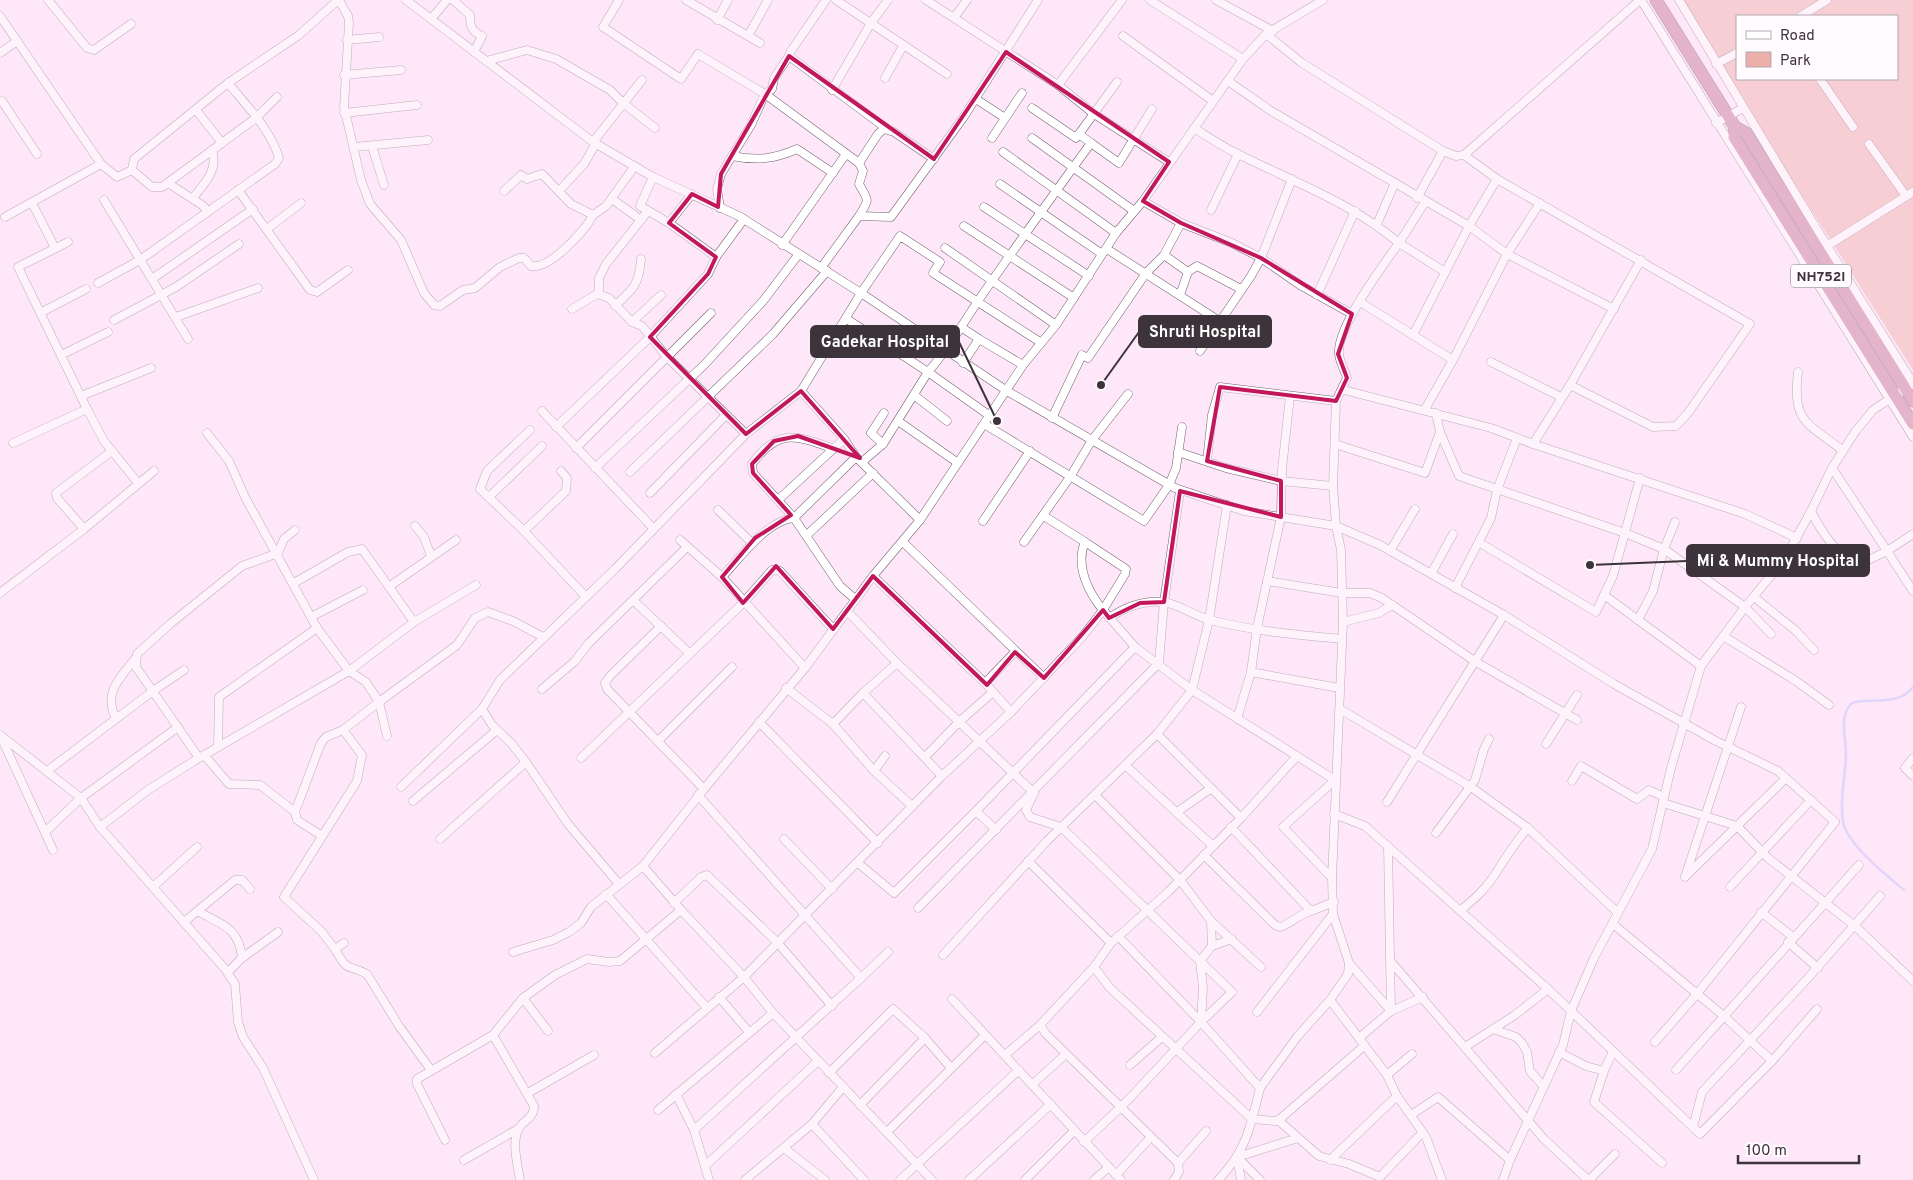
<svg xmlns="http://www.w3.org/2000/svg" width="1913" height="1180" font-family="Overpass,sans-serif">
  <rect width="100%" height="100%" fill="#fde7f8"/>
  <path fill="#edafa9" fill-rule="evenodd" d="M1678,0h235v370zM1737,16h160v63h-160z"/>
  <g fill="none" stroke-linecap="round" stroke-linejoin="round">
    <path stroke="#bfc2fc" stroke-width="2.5" d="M1904,890c-18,-15 -56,-45 -61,-68 -4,-22 3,-47 3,-69 0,-15 -7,-34 4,-48 8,-10 48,4 63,-18"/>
    <defs>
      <g id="minor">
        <path d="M48,0l39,48 7,2 37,-26"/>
        <path d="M339,0l9,16 1,7 -5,84 17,73 9,24 31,36 23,53 10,12 6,1 23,-16 12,-2 25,-21 19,-9h5l7,8c18,4 54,-35 62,-51l-22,-11 -29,-30 -15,5 -6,-4 -17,16"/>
        <path d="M406,0l187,142 60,35 86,39 122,77 146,98 168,97 69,23 92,15 44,19 124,70 110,69 100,56 64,31 57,51 -139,173 -41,47"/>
        <path d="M453,0l17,15c0,11 1,16 12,21l-8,16"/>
        <path d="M619,0l-16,27 78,52 17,-25 67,40 -14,31 -30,49 -4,15 3,19"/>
        <path d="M686,0l74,43"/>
        <path d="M826,0l-35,51 -2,5 98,73"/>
        <path d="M836,0l111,74"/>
        <path d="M926,0l132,85 36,29 75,48"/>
        <path d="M1150,0l93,59"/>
        <path d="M1216,0l57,31"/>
        <path d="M1641,0l272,437"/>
        <path d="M1679,0l148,246 86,137"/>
        <path d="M0,16l101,148 -96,53"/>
        <path d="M1801,16l26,-16"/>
        <path d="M432,18l15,-18"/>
        <path d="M954,18l13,-18"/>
        <path d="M717,20l11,-20"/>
        <path d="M1266,34l36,29 141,88 13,5 8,-1 33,24 253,145 -62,89 -12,13 -23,1 -83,-42 71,-125"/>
        <path d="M748,36l20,-36"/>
        <path d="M1123,36l90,65"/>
        <path d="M347,40l32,-3"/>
        <path d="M0,53l17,-12"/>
        <path d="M789,56l-15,22 -2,11 -7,5 94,69 19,-29 6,-5 10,3 40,27"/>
        <path d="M486,61l41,-11 29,9 54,31 13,13 32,25"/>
        <path d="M1716,64l21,-11"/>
        <path d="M344,75l57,-5"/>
        <path d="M885,78l18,-32"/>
        <path d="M1820,79l33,48"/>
        <path d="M1228,81l43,30 198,115 38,28 -54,106 -28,49"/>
        <path d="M1058,85l64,-85"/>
        <path d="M832,90l39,-67 17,-23"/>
        <path d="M277,97l-21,21 -94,69h-10l-20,-17 2,-11 94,-76 71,-48 39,-35"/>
        <path d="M976,99l29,19"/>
        <path d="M2,101l35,53"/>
        <path d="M1032,108l44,30 41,-56"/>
        <path d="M196,110l26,33"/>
        <path d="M344,113l73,-8"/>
        <path d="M1716,123l27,-15"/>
        <path d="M992,138l30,-45"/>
        <path d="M1032,138l102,73"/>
        <path d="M593,142l49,-62"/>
        <path d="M1091,143l28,20 33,-54"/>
        <path d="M1869,144l37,52"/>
        <path d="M372,146l12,39"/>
        <path d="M354,147l74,-7"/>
        <path d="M1003,152l113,81"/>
        <path d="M1464,155l176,-155"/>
        <path d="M732,156c25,5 42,3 65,-7l36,24"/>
        <path d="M101,164l16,13 15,-7"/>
        <path d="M653,177l-13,29 29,17 47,34 28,-38"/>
        <path d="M168,183l34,22 6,6"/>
        <path d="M1000,184l102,70"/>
        <path d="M238,190l72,100 7,2 31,-22"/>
        <path d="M559,191l25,-27 12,-21"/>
        <path d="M193,198c11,-14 26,-28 19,-48"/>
        <path d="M1417,198l26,-47"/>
        <path d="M612,199l29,21"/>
        <path d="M104,200l84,139"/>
        <path d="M1143,201l38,22 51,20 29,15 39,27 52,29"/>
        <path d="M1425,202l-26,41 46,29"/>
        <path d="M32,203l23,45"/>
        <path d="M1540,203l-33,51 107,55"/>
        <path d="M984,207l105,69"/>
        <path d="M1211,210l27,-56"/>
        <path d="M593,215l13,-9 28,-39"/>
        <path d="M859,216c11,-18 10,-14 0,-32l4,-13 -4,-8"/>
        <path d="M669,223l23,-29"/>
        <path d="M1377,224l17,-39"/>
        <path d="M964,226l110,72"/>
        <path d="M267,229l34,-26"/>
        <path d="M782,245l64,-91"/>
        <path d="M1827,246l86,-54"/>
        <path d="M945,248l111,77"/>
        <path d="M1107,249l114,73"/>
        <path d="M1164,255l24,17 -8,23"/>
        <path d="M821,268l38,-52 32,1 72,-99 75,-118"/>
        <path d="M1188,272l9,-6 44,23"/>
        <path d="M152,279l101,-70"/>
        <path d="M98,283l42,-23 135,-96 4,-6c-8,-28 -33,-53 -51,-75"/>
        <path d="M599,294v-16l7,-14 42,-53"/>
        <path d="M1317,295l38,-84"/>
        <path d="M1360,302l93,58"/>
        <path d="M615,306c19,-18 24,-21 26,-47"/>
        <path d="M572,309l25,-15 12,4 23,24 29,-27"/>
        <path d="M40,313l46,-24"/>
        <path d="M176,317l82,-29"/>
        <path d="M847,319l81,53c23,-26 39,-56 59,-84 34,-49 69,-97 104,-145l-12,-9"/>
        <path d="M114,320l62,-33 63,-43"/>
        <path d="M632,322l10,4 24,30 80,78 55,-43 60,-98 39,-57 40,26 -7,11 107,69"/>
        <path d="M961,327l18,12"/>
        <path d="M1413,335l56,-109 28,-47"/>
        <path d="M1200,351l51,-75 10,-18 31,-79"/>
        <path d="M61,355l47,-23"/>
        <path d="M1491,362l70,35"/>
        <path d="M963,363l16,-24 44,26"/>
        <path d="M1798,372c-6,50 8,50 44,78"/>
        <path d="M1344,390l147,38 42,16 212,70 52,24"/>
        <path d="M801,391l43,48"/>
        <path d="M914,395l33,26"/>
        <path d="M81,396l70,-28"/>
        <path d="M87,409l17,32 34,42"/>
        <path d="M542,411l111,117"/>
        <path d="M1436,413l4,19 19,44 166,57 39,16 81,58 26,27"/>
        <path d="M1052,418l30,-63 6,3 58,-85 18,-18 17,-32"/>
        <path d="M898,421l60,42"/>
        <path d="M984,424l160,97 25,-36 7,-17 6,-41"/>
        <path d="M556,427l94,-90 58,-63 8,-17"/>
        <path d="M530,430l-43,41 -7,18 44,42 62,66"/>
        <path d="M207,433l22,28 16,36 72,131 32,43 65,-49 62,-37"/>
        <path d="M13,443l74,-34 -69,-142 50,-25"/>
        <path d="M883,444l-12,-11 13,-20"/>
        <path d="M1335,444l90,29 15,-41"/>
        <path d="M1533,444l37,-59"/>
        <path d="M576,448l135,-135"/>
        <path d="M832,448c-37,-13 -54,-20 -80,16l1,9 41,45 46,68 15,13"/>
        <path d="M1178,452l48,16 55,13 52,5"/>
        <path d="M1207,461l5,-46 8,-28 116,14"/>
        <path d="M862,462l21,-18 45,-72 62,44"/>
        <path d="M595,468l110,-104 58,-63 35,-46"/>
        <path d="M1832,468l55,83 26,-17"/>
        <path d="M630,472l143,-138 54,-63"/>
        <path d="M650,493l76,-78"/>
        <path d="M489,497l53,-51"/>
        <path d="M778,500l66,-61 12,18 64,63"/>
        <path d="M718,510l33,32"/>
        <path d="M1811,511c11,23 24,38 43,56l33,-16 26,40"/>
        <path d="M1044,516l41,26"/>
        <path d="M983,521l47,-70"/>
        <path d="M415,526l9,11 7,19"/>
        <path d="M84,529l-27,-31 -1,-5 56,-42"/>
        <path d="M524,531l42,-40 1,-13 -6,-7"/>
        <path d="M807,535l66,-62"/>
        <path d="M680,540l42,37"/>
        <path d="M903,542l141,136"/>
        <path d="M1024,542l46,-65 22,-37 36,-46"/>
        <path d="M1480,543l116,69 17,-36 27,-98"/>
        <path d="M1390,551l25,-42"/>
        <path d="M1431,574l22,-40"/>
        <path d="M873,576l114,109 24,27"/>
        <path d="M1267,581l75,12h28l12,5 94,64 101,58"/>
        <path d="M294,583l54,-31 14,-3 52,73"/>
        <path d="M390,586l66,-46"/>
        <path d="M1455,588l36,-70 6,-28 20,-52"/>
        <path d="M0,593l84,-64 70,-58"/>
        <path d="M1604,595l97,71"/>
        <path d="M1754,597l41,33 19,20"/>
        <path d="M634,601l55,52"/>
        <path d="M847,611l50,52 137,130"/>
        <path d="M311,617l52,-27"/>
        <path d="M1109,618c16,-11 34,-18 54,-16 16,2 31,14 47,18 43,11 88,15 132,19"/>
        <path d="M1638,620l15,-29 11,-42 11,-27"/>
        <path d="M1343,622l36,-9 13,-8"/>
        <path d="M661,626l-51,50 -5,7 2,6 97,100"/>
        <path d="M1723,636l73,45 33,24"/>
        <path d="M805,668l-83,-91c17,-18 45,-57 72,-59l62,-61"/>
        <path d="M1251,672l88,16"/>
        <path d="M987,685v-4l28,-29"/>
        <path d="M786,688l47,36 41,47 38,35"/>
        <path d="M542,689l32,-27 15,-19 98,-96"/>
        <path d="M863,693l79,83"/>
        <path d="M1340,709l131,78 57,41 90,85"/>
        <path d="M116,719c-13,-26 3,-40 19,-60"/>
        <path d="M1237,719l14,-47 6,-44 24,-111 1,-48 8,-73"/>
        <path d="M759,722l119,121"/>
        <path d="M833,724l30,-31 34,-30"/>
        <path d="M1157,734l84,84"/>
        <path d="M0,735l81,63 19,29 125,142 10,15 3,38 5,15 20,31 51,112"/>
        <path d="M1,737l52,113"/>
        <path d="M658,741l74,-74"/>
        <path d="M1546,744l31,-49"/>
        <path d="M218,747l1,-50 98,-69"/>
        <path d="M204,755l25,29 31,1 35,27"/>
        <path d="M925,757l35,-36 33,-29"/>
        <path d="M199,758l-63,-91 1,-13 33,-30 72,-58 36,-13 6,-14 11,-9"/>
        <path d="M581,758l162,-155 29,-33 8,1 53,58"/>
        <path d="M1913,758l-8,10 8,8"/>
        <path d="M1125,765l88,81"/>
        <path d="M47,771l106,-80 31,-21"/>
        <path d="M874,771l11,-15"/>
        <path d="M1572,781l9,-15 56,33 12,-9 15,7"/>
        <path d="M401,787l81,-78"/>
        <path d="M1034,793l-8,17 4,7 31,10 171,165 -31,30 59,66 37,-51 33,-37 18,-26 1,-11 -16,-49 -1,-36 11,-256 -2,-72 -5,-24 -3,-40 3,-85 11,-23c-2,-7 -8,-17 -8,-25 -2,-26 44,-88 60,-110 -50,-42 -108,-62 -165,-91 -14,-7 -27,-16 -40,-24"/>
        <path d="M1095,795l85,85 31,41 50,46"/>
        <path d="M413,801l84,-71"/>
        <path d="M1387,802l117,-187"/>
        <path d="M1663,803l74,23 31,32 87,68 58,55"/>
        <path d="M976,811l159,-164"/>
        <path d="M1177,812l33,-23"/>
        <path d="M1334,814l31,12 183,163 152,145 72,-73 -47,-44 -112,-93"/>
        <path d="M100,827l48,-37 46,-29 155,-90 17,11 13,20 78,-57 18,-27 13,-6 25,9 30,16"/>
        <path d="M1231,827l80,84 23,-9"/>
        <path d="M45,832l36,-34 97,-71"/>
        <path d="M1436,833l39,-53 9,-31 5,-10"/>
        <path d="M322,836l-25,-16 -2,-8 26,-69 5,-6 17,-7"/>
        <path d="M440,839l86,-77"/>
        <path d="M784,839l48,50"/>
        <path d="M1204,855l71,70 5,2c12,-4 19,-13 31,-16"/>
        <path d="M1028,861l83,82"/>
        <path d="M858,863l36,30 82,-82 20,19"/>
        <path d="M1686,876l100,-98"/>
        <path d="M1685,877l56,-170"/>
        <path d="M619,884l-51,-60 -42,-62 -15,-19 -19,-18 -10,-16 18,-29 115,-111 131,-135"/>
        <path d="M153,887l44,-40"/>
        <path d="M1730,887l81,-87"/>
        <path d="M606,894l101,114"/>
        <path d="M674,903l27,-26 6,-2 70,67 55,64"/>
        <path d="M918,908l241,-245 5,-61 16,-111"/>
        <path d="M1461,910c12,-10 24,-20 33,-34 11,-17 20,-33 34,-48"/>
        <path d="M199,912c24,13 40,16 43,46l-14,14"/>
        <path d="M1761,912l32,25"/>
        <path d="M184,922l51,-42h7l8,9"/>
        <path d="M1118,936l83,86"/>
        <path d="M1788,942l30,26"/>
        <path d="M344,943l-9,6 -14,-18 -37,-34 73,-116 5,-26 -19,-25 36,-28 8,34"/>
        <path d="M1212,946l20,-7"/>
        <path d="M335,949c14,25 11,14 32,25l32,52 32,44"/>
        <path d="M513,952l40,-12 16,-8 12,-9 10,-16 52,-41"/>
        <path d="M943,955l104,-114 110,-107 35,-44 17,-70 18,-115"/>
        <path d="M242,958l36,-26"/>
        <path d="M1349,963l42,48 32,-14"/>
        <path d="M1392,963l151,175 45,42"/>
        <path d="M1094,967l16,21 142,131 23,2 5,-2 84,-73"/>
        <path d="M861,978l27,-26"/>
        <path d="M719,997l30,35"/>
        <path d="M523,998l25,33"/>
        <path d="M952,999l169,181"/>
        <path d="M1330,1000l57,75 10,21 29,41 16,43"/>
        <path d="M1257,1012l76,-98"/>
        <path d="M1040,1025l6,9 132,129 1,9 -5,8"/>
        <path d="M1493,1029l23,8 6,6 5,9 3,19 14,16"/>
        <path d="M493,1035l41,71c0,12 -9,13 -15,22 -8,14 -1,38 1,52"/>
        <path d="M925,1038l26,30"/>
        <path d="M1359,1038l32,-27 -3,-165"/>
        <path d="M1465,1047l50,-32 33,-26"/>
        <path d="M1559,1052l27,14 18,5 -10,31 68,61"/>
        <path d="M655,1053l89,-76 198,-201 69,-64 72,-76 20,-26c-15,-18 -28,-45 -18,-68l41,27 -1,5 -22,36 32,37 57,43 143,90 -52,47 49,51"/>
        <path d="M1005,1055l35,-30 54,-58 17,-24 58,-52 72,-73 56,-62"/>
        <path d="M1772,1061l45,-52"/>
        <path d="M1130,1065l32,-28"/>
        <path d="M1676,1070l183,-205"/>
        <path d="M1604,1071l9,-20"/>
        <path d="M829,1073l64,-64 32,29 -65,67"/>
        <path d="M1387,1075l25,-21"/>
        <path d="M1033,1084l33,-30"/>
        <path d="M528,1093l66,-38"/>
        <path d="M676,1094l18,36 15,50"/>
        <path d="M658,1110l115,-97"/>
        <path d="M1411,1115l27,-18 72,63"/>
        <path d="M1278,1120l41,36 30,8 31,13 42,-44"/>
        <path d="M812,1124l52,56"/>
        <path d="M1693,1127l9,-35 106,-114 72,-82"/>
        <path d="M694,1130l167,-152 -163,-183"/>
        <path d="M887,1132l98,-97"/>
        <path d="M445,1140l-28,-56v-5l76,-44 30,-37 32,-23 32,-16 22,3 11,-1 61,-51"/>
        <path d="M1084,1142l44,-42 73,-78 2,-34 -3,-27 12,-15 -1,-25"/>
        <path d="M784,1148l41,32"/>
        <path d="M1237,1157l61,-19"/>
        <path d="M1237,1157l23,23"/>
        <path d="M1237,1157l4,23"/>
        <path d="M464,1160l54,-31"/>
        <path d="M1330,1160l67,-64"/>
        <path d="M1178,1163l28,-32"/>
        <path d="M705,1166l113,-105"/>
        <path d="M1116,1175l35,-38"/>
        <path d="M745,1180l67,-56 31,-37"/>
        <path d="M900,1180l119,-110"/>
        <path d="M932,1180l-159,-167 -29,-36 -63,-67 -38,-44 61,-77 101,-121 68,-92 47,-56 103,-155 33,-40 60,-92 27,-32 100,-142 23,-25 57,-34"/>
        <path d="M969,1180l82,-76"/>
        <path d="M1025,1180l49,-49"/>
        <path d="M1094,1180l15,-13"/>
        <path d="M1218,1180c28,-28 33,-55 42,-92"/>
        <path d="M1503,1180l7,-20 53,-115 8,-34 23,-53 58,-109 19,-81 30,-102 44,-59 39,-47 27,-49 21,-43 23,-36 18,-22 40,-26"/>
        <path d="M1589,1180l26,-26"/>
      </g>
      <g id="highway">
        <path d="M1656,0l79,127 11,6 167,268"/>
        <path d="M1735,127l-1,10 179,287"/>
      </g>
    </defs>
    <use href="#minor" stroke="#756271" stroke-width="9"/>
    <use href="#highway" stroke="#956173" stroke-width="13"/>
    <use href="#minor" stroke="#fff" stroke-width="8"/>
    <use href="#highway" stroke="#c57992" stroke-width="11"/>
  </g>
  <path d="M0 0H1913V1180H0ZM1006,52l163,110 -26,39 38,22 80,35 91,56 -14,40 9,24 -11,23 -116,-14 -13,74 74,20v36l-101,-26 -16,111 -24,1 -31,15 -6,-8 -59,68 -29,-26 -28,33 -114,-109 -40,53 -57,-63 -33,37 -21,-26 33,-39 36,-23 -38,-42 -1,-9 22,-23 24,-5 62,22 -59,-67 -55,43 -96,-97 58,-63 8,-17 -47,-34 23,-29 26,13 3,-33 68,-118 145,103z" fill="#fde7f8" fill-opacity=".55" fill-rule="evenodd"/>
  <path fill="none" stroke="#c2185b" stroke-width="4" stroke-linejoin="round" d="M1006,52l163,110 -26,39 38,22 80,35 91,56 -14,40 9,24 -11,23 -116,-14 -13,74 74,20v36l-101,-26 -16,111 -24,1 -31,15 -6,-8 -59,68 -29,-26 -28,33 -114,-109 -40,53 -57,-63 -33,37 -21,-26 33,-39 36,-23 -38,-42 -1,-9 22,-23 24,-5 62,22 -59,-67 -55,43 -96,-97 58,-63 8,-17 -47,-34 23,-29 26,13 3,-33 68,-118 145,103z"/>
  <g text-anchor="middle" stroke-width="4" stroke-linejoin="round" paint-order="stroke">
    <rect fill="#fffbfe" stroke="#767075" stroke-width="1" x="1791" y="264.5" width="60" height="23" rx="4"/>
    <g font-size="14" font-weight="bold" fill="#3c343a">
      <text x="1821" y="281">NH752I</text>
    </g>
  </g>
  <path fill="none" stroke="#3c343a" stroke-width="2" d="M1101 385L1139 332M997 421L959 342M1590 565L1687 561"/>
  <g fill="#3c343a" stroke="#fffbfe" stroke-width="2">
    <circle cx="1101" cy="385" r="5"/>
    <circle cx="997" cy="421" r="5"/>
    <circle cx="1590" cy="565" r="5"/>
  </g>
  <g fill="#3c343a" stroke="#3c343a" stroke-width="2">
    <rect x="1139" y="316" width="132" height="31" rx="5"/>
    <rect x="811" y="326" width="148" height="31" rx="5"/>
    <rect x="1687" y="545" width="182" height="31" rx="5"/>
  </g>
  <g font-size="16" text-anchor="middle" font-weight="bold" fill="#fff">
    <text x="1205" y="337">Shruti Hospital</text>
    <text x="885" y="347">Gadekar Hospital</text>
    <text x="1778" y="566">Mi &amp; Mummy Hospital</text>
  </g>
  <rect x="1736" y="15" width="162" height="65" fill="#fffbfe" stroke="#b1abb0"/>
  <rect x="1746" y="31" width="25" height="8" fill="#ffffff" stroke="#b1abb0"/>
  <text x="1780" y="40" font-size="15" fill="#3c343a">Road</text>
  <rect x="1746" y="52" width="25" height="15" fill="#edafa9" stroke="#b1abb0"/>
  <text x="1780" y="65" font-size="15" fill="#3c343a">Park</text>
  <path d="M1738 1155v8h121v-8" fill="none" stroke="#3c343a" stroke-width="2.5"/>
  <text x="1746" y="1155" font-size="15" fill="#3c343a" stroke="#fffbfe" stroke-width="4" paint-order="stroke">100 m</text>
</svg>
